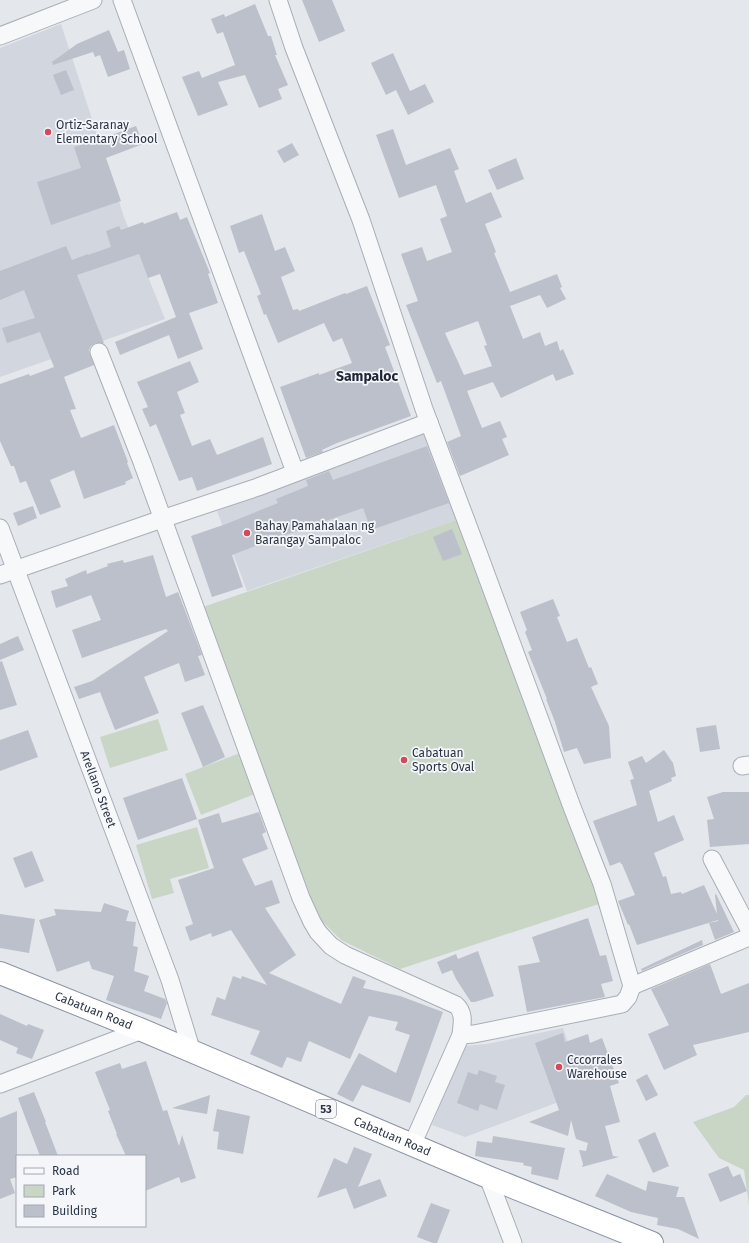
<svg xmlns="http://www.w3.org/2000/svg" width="749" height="1243" font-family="'Fira Sans',sans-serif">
  <rect width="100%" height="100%" fill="#e4e7ec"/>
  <g fill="#d2d6de">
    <path d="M61,24l63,193 41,102 -165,58v-329z"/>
    <path d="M428,428l31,91 -212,72 -30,-80z"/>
    <path d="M563,1028l22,64 -120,45 -33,-12 32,-79 23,-2z"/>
  </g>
  <g fill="#c9d6c5">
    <path d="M459,519l140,385 -199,65 -59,-29 -20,-20 -12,-24 -109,-288z"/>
    <path d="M158,719l10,31 -58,18 -10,-31z"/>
    <path d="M240,753l15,41 -54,21 -16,-41z"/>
    <path d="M197,827l12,41 -39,11 4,14 -22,6 -16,-54z"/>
    <path d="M746,1095h3v110l-5,-35 -25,-12 -26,-36 41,-15z"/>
  </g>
  <g fill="#bbc0ca" fill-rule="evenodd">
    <path d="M302,0h30l13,31 -26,11z"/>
    <path d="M255,4l13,32h3l6,19h-2l13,30 -10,4 4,10 -23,9 -14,-33 -27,7 10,23 -30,11 -16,-39 17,-6 3,7 33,-13 -12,-33 -6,2 -6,-15 13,-5 1,3z"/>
    <path d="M109,30l9,22 6,-2 6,19 -22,8 -8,-22 -5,2 -2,-5 -40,13 -1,-3 25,-18z"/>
    <path d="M393,53l17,38 15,-7 9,18 -26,13 -12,-25 -10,5 -15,-32z"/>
    <path d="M66,70l8,20 -13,5 -8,-20z"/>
    <path d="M136,126l7,18 -37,14 15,43 -70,24 -14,-43 44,-14 -7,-21 32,-10z"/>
    <path d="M393,129l13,36 44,-17 9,21 -5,2 12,32 25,-11 11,25 -17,7 11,28 -2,1 16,39 47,-18 5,13 -2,1 6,11 -19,9 -7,-13 -30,11 13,33 17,-7 5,14 12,-5 3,10 3,-2 11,25 -18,7 -3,-7 -52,24 -8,-16 -26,9 15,37 18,-7 7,16 -5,2 7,16 -49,21 -13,-34 14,-6 -20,-55 -4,2 -31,-78 12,-4 -17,-47 21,-7 5,14 25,-9 -12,-33 7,-3 -11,-31 -37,13 -23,-63zM478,321l9,24 -3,1 8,20 -28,9 -19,-42z"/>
    <path d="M292,143l7,12 -15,8 -7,-12z"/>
    <path d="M516,158l8,21 -27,11 -9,-20z"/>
    <path d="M177,212l3,8 7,-3 23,56 -2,1 10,29 -29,10 14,36 -25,10 -9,-24 -49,20 -5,-13 61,-25 -16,-43 -12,4 -9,-24 -62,21 27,68h-8l-5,3 -2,4 1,5 4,10 -30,12 12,32 -6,1 11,28 33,-13 14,37 -1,1 6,15 -8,4 1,2 -42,15 -10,-29 -24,10 11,27 -21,8 -14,-34 -6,2 -6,-17h-3l-11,-25v-57l29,-10 1,2 24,-9 -14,-35 -33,11 -5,-15 33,-10 -11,-28 -24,10v-29l66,-25 6,14 16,-6v1l23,-8 -5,-16 13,-5 2,4 22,-8 1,2z"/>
    <path d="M262,214l13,37 10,-4 10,24 -14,6 12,33 5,-1 1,2 46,-18 1,1 21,-8 23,59 -5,2 26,69 -74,27 -15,7 1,2 -17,6 -26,-71 39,-14v2l33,-12 -10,-25 -9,4 -9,-19 -46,20 -12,-29 -2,1 -7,-19 4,-2 -17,-43 -5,2 -9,-27z"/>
    <path d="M190,361l9,21 -22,10 8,21 -5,2 12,31 18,-7 7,16 46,-18 9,27 -75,27 -5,-14 -13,4 -23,-57 -6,3 -8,-18 6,-2 -11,-25z"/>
    <path d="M427,446l22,57 -78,27 -8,-22 -95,33 -36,14 11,32 -31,10 -21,-61 35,-12 52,-21 -2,-4 32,-13 -2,-6 23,-9 4,9z"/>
    <path d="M33,506l4,12 -19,8 -5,-13z"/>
    <path d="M452,529l10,25 -19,7 -10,-24z"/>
    <path d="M153,555l13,42 12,-5 24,63 -4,1 7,19 -20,7 -6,-19 -35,14 15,36 -44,17 -15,-38 -21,7 -5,-12 18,-6 76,-50 -2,-2 -84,29 -10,-28 29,-10 -10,-25 -35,13 -5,-17 17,-5 -3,-7 21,-9 1,4 21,-8 -1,-2 16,-4 1,3z"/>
    <path d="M553,599l7,17 -3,1 10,25 10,-4 12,30 2,-1 7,17 -7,3 18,39 2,32 -27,6 -7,-16 -13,4 -9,-30 -9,-23h1l-19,-47 4,-2 -7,-18 2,-2 -7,-18z"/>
    <path d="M18,636l6,14 -24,10v-16z"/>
    <path d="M2,661l15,44 -17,5v-48z"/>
    <path d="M203,705l22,52 -22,10 -22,-54z"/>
    <path d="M716,725l4,24 -20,3 -4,-24z"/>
    <path d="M28,730l10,27 -38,14v-31z"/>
    <path d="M664,750l9,13 3,13 -5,2 1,3 -23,10 9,31 16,-7 10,25 -30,13 9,24 3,-1 5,18 10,-2 1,2 22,-9 13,29 -2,-19 1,-1 18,38 -19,8 -6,-17 9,-2v-1l-81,25 -8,-21 -1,1 -10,-24 17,-6 -13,-31h-1l-1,-2 -10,4 -17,-45 44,-16 -7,-25 4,-1 -6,-17 14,-6 4,7z"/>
    <path d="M182,778l15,41 -59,21 -15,-42z"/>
    <path d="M723,792h26v52l-39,3 -3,-27 7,-1 -7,-22z"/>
    <path d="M259,812l7,20 -4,2 6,15 -26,10 13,27 17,-6 8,23 -15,5 31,47 -27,18 72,31 12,-28 13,5 -3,7 37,8 43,16 -33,91 -48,-18 -9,17 -16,-8 22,-41 37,20 14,-38 -15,-5 3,-8 -29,-6 -19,43 -41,-18 -8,21 -14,-5 -5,11 -32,-14 10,-23 -49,-16 6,-18 8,3 8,-24 8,3 1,-3 25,9 -36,-55 -19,7 -1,-4 -21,8 -5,-14 8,-3 -15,-44 36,-12 -16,-48 21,-7 3,10z"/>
    <path d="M32,851l12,30 -19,7 -12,-30z"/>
    <path d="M104,903l25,8 -3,10 10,1 -3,24 5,1 -4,24 15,5 -5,15 21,8 2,4 -6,16 -55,-19 8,-24 -22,-7 -3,-8 -32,11 -18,-52 17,-5 -2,-6 47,3z"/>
    <path d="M0,914l35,5 -6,34 -29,-5z"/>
    <path d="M588,918l12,38 6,-1 7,26 -12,3 4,13 -78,15 -9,-46 22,-4 -8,-25z"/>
    <path d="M702,940l1,5 -61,26 -1,-2z"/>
    <path d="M478,951l16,45 -19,6h-4l-15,-23 -4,-9 -10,4 -5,-12 19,-8 2,5z"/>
    <path d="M710,964l11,30 28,-11v49l-56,13 4,10 -33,15 -16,-36 21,-9 -18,-36z"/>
    <path d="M0,1014l27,12 1,-2 16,6 -12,29 -16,-6 2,-5 -18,-8z"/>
    <path d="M563,1033l2,9 23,-8 2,9 12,-5 17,45 -9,3 10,36 -15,4 8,30 6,1 -37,10 1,-3 -4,-14 7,1 2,-8 -12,-4 -5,-19 -3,16 -39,-14 30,-12 -24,-67z"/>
    <path d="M146,1061l17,50 4,-1 12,36 3,-11 14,43 -15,5 -2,-6 -34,14v-35h-19l-10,-22h1l-9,-23 2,-1 -15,-38 25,-9 2,6z"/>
    <path d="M479,1070l18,6 -2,6 10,3 -8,25 -17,-6 -2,7 -21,-8 11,-31 9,3z"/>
    <path d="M647,1074l11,21 -12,6 -10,-21z"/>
    <path d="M34,1092l12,30h-1l13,34h-18l-18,-47 -4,-11z"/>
    <path d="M210,1095l-3,19 -35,-6z"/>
    <path d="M217,1109l33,7 -7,38 -26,-5 2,-17 -6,-1z"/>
    <path d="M17,1111v66l-7,2 5,14 -15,6v-81z"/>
    <path d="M655,1132l14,34 -16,7 -15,-33z"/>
    <path d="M493,1136l72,12 -7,32 -27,-6 1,-7 -9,-2 1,-2 -49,-7 2,-15 15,2z"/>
    <path d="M354,1147l18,7 -14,33 22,-8 7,17 -33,13 -8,-21 -29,10 17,-40 13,6z"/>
    <path d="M728,1166l5,11 7,-3 7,17 -27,11 -12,-28z"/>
    <path d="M607,1174l39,17 2,-10 31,6 -3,10h8l15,42 -21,-10 -21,-4 1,-7 -27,-6 -36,-16z"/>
    <path d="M431,1203l19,7 -13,33h-4l-16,-6z"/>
  </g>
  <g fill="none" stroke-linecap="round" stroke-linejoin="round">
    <defs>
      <g id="minor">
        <path d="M122,0l173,472"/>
        <path d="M278,0l16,48 67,172 63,189 55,146 93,252 30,77 30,102 -4,11 -6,7 -148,30 -13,1"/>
        <path d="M0,36l93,-36"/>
        <path d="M99,352l43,110 159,436 11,24 6,10 13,14 14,9 111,50c9,8 6,19 5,30l-49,110"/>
        <path id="s1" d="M0,528l170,452 22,72"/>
        <path d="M0,575l162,-56 96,-32 171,-65"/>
        <path d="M742,766l7,-1"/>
        <path d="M712,859l37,70"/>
        <path d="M632,986l117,-49"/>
        <path d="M0,1084l142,-54"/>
        <path d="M488,1177l25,66"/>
      </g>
      <g id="highway">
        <path id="s2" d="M0,973l142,57 346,147 164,66"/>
      </g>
    </defs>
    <use href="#minor" stroke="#a9aeb7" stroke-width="19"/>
    <use href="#highway" stroke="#8b94a3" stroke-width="24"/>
    <use href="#minor" stroke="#f7f8fa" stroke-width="17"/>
    <use href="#highway" stroke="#fff" stroke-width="22"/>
  </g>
  <g fill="#d1495b" stroke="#f4f6f9" stroke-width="1.5">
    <circle cx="48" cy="132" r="4"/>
    <circle cx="247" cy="533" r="4"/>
    <circle cx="404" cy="760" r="4"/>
    <circle cx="559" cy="1067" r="4"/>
  </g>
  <g text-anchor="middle" stroke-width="3.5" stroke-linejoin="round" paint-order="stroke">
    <rect fill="#f4f6f9" stroke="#676e7b" stroke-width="1" x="316" y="1100" width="20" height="18" rx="3"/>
    <g font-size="11" font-weight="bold" fill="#2b3445">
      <text x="326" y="1113">53</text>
    </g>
    <g font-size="12" fill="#2b3445" stroke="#f4f6f9" text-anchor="start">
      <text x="56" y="129">Ortiz-Saranay<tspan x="56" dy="14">Elementary School</tspan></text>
      <text x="255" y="530">Bahay Pamahalaan ng<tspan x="255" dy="14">Barangay Sampaloc</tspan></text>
      <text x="412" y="757">Cabatuan<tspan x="412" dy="14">Sports Oval</tspan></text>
      <text x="567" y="1064">Cccorrales<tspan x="567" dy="14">Warehouse</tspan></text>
    </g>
    <g font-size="12" fill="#2b3445" stroke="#f4f6f9">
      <text dy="4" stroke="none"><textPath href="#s1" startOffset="279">Arellano Street</textPath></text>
      <text dy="4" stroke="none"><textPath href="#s2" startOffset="101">Cabatuan Road</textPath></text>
      <text dy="4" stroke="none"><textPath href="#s2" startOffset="425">Cabatuan Road</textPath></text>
    </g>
    <g font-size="14" font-weight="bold" fill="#1d2536" stroke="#f4f6f9">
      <text x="367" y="381">Sampaloc</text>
    </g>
  </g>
  <rect x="16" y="1155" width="130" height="72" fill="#f4f6f9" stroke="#a4a8b1"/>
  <rect x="24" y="1168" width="20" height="6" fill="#f7f8fa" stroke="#a4a8b1"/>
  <text x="52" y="1175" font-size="12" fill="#2b3445">Road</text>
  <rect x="24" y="1185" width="20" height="12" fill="#c9d6c5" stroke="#a4a8b1"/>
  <text x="52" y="1195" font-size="12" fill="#2b3445">Park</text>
  <rect x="24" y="1205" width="20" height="12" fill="#bbc0ca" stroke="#a4a8b1"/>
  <text x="52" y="1215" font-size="12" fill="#2b3445">Building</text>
</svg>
